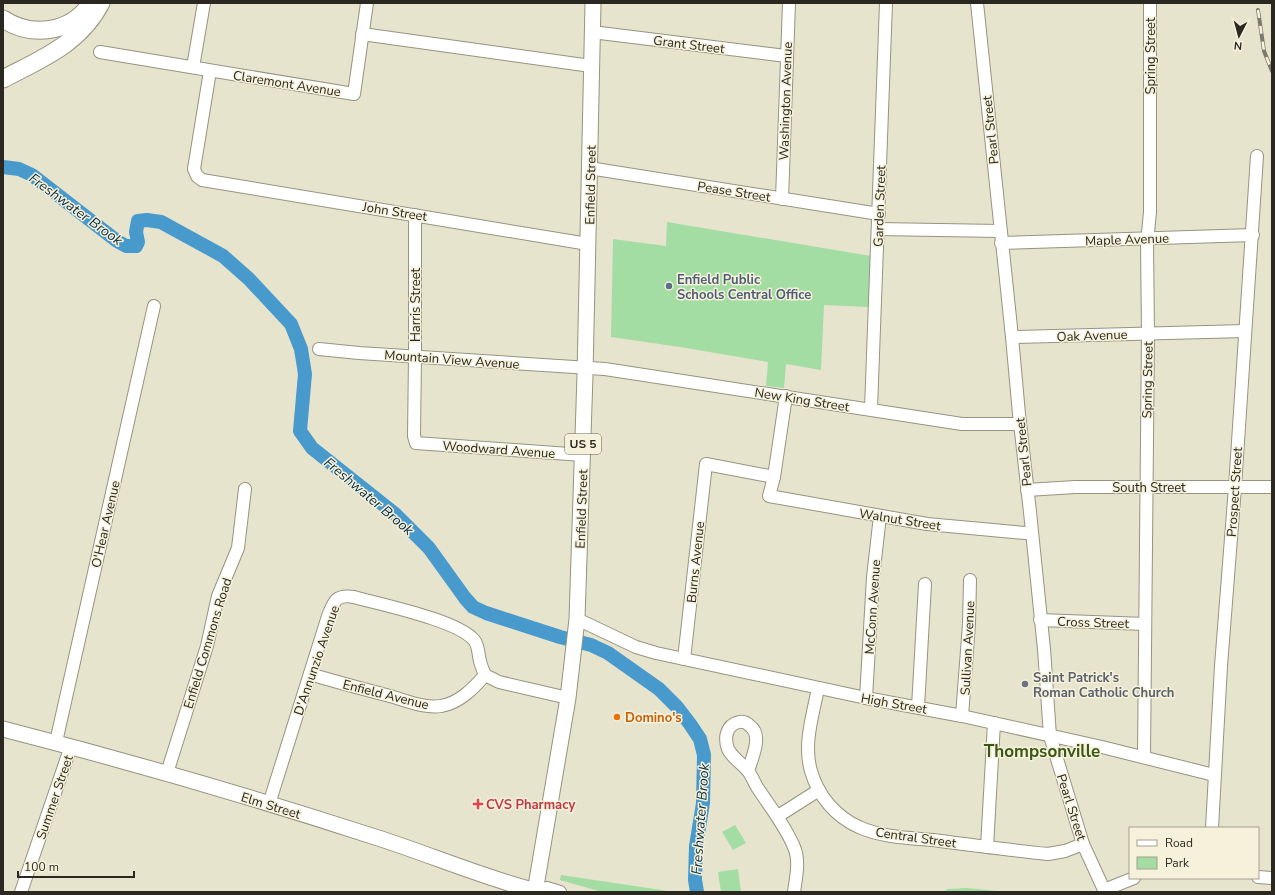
<svg xmlns="http://www.w3.org/2000/svg" width="1275" height="895" font-family="'Nunito Sans',sans-serif">
  <rect width="100%" height="100%" fill="#e7e4ce"/>
  <g fill="#a3dda4">
    <path d="M667,222l204,34 -3,51 -44,-2 -3,65 -35,-6 -2,24 -18,-2 2,-24 -88,-15 -69,-10 2,-98 53,7z"/>
    <path d="M735,825l11,18 -13,7 -11,-18z"/>
    <path d="M738,869l3,23h-20l-3,-20z"/>
    <path d="M561,875l114,17h-73l-42,-12z"/>
    <path d="M967,888l41,4h-65l5,-3z"/>
  </g>
  <g fill="none" stroke-linecap="round" stroke-linejoin="round">
    <path stroke="#489acd" stroke-width="14" d="M3,167l16,2 13,6 85,66 9,5h10l2,-4 -2,-10 2,-11 9,-1 14,2 62,34 26,23 42,45 10,25 4,25 -5,57 12,17 83,66 34,34 36,50 8,9 13,6 74,24 31,8 17,8 51,36 18,18 13,17 10,15 4,16 -1,48 -7,43 -1,34 2,12"/>
    <defs>
      <g id="minor">
        <path d="M977,3l35,334 7,77 11,98 14,137 6,87 33,108 22,48"/>
        <path d="M592,32l194,24"/>
        <path d="M362,34l229,32"/>
        <path d="M100,52l254,42 13,-91"/>
        <path d="M193,67l11,-64"/>
        <path d="M210,71l-16,98 3,7 5,4 386,64"/>
        <path d="M589,168l290,46"/>
        <path d="M782,199l7,-196"/>
        <path d="M415,215v142l-1,79 2,7 167,12"/>
        <path d="M878,229l122,2"/>
        <path d="M1001,243l252,-8"/>
        <path d="M1012,337l233,-6"/>
        <path d="M319,349l40,4 246,16 357,55h58"/>
        <path d="M786,396l-12,81 -5,19 158,28 98,9h7"/>
        <path d="M871,409l15,-406"/>
        <path d="M1027,490l48,-3h197"/>
        <path d="M577,619l59,28 20,6 210,45 96,18 140,31 112,28"/>
        <path d="M1040,620l105,4"/>
        <path d="M684,659l22,-195 68,13"/>
        <path d="M310,674c26,8 53,15 80,22 14,4 36,13 51,10 18,-3 32,-17 44,-31"/>
        <path d="M485,675l14,7 69,16"/>
        <path d="M818,688c-5,27 -15,56 -7,83 7,25 25,46 48,56 21,10 51,11 74,13 38,5 76,10 115,14l17,-3 18,-7"/>
        <path d="M866,698l7,-121 7,-61"/>
        <path d="M918,707l7,-123"/>
        <path d="M962,716l7,-92 1,-44"/>
        <path d="M56,742l98,-436"/>
        <path d="M1144,757l4,-424 -1,-90 3,-31v-209"/>
        <path d="M748,771c4,-13 15,-36 2,-45 -3,-3 -6,-5 -11,-4 -13,3 -15,16 -11,27 5,10 14,14 20,22 4,5 6,11 9,16 13,20 28,38 37,60 6,13 2,31 0,45"/>
        <path d="M167,773l40,-127 11,-50 20,-48 7,-59"/>
        <path d="M269,804l59,-188c6,-15 8,-22 26,-19 28,8 103,23 120,43 5,6 4,14 6,21 1,5 3,9 5,14"/>
        <path d="M778,816l41,-26"/>
        <path d="M1212,828l9,-162 14,-179 22,-331"/>
        <path d="M987,847l7,-124"/>
        <path d="M1258,877l14,1"/>
        <path d="M1104,890l30,-12"/>
        <path d="M536,891l11,-3 13,4"/>
        <path d="M21,892l50,-146"/>
      </g>
      <g id="major">
        <path d="M3,729c125,32 249,68 372,108 54,17 106,40 161,54"/>
        <path d="M535,892l33,-194 9,-79 8,-244 8,-372"/>
      </g>
      <g id="highway">
        <path d="M3,19c29,19 68,14 88,-16"/>
        <path d="M3,79c38,-20 77,-35 98,-76"/>
      </g>
    </defs>
    <use href="#minor" stroke="#96937f" stroke-width="14"/>
    <use href="#major" stroke="#96937f" stroke-width="17"/>
    <use href="#highway" stroke="#96937f" stroke-width="19"/>
    <use href="#minor" stroke="#fff" stroke-width="12"/>
    <use href="#major" stroke="#fff" stroke-width="15"/>
    <use href="#highway" stroke="#fff" stroke-width="17"/>
    <defs>
      <path id="rail" d="M1258,10l6,41 8,20"/>
    </defs>
    <use href="#rail" stroke="#7c7a6c" stroke-width="4"/>
    <use href="#rail" stroke="#f5f1db" stroke-width="2.5" stroke-dasharray="8" stroke-linecap="butt"/>
  </g>
  <circle fill="#5c6f8a" stroke="#f5f1db" stroke-width="1.5" cx="669" cy="286" r="4"/>
  <circle fill="#6b7280" stroke="#f5f1db" stroke-width="1.5" cx="1025" cy="684" r="4"/>
  <circle fill="#e8710a" stroke="#f5f1db" stroke-width="1.5" cx="617" cy="717" r="4"/>
  <path fill="#e0444e" stroke="#f5f1db" stroke-width="1.5" d="M476 798h4v4h4v4h-4v4h-4v-4h-4v-4h4z"/>
  <g text-anchor="middle" stroke-width="3" stroke-linejoin="round" paint-order="stroke">
    <rect fill="#f5f1db" stroke="#676458" stroke-width="1" x="565" y="434" width="36" height="20" rx="3"/>
    <g font-size="12" font-weight="bold" fill="#2a2820">
      <text x="583" y="448">US 5</text>
    </g>
    <g font-size="13" fill="#2a2820" stroke="#f5f1db">
      <text transform="translate(689 44) rotate(7)" y="5">Grant Street</text>
      <text transform="translate(1150 56) rotate(-90)" y="5">Spring Street</text>
      <text transform="translate(287 83) rotate(9)" y="5">Claremont Avenue</text>
      <text transform="translate(785 101) rotate(-88)" y="5">Washington Avenue</text>
      <text transform="translate(990 130) rotate(-96)" y="5">Pearl Street</text>
      <text transform="translate(590 185) rotate(-89)" y="5">Enfield Street</text>
      <text transform="translate(734 191) rotate(9)" y="5">Pease Street</text>
      <text transform="translate(879 206) rotate(-88)" y="5">Garden Street</text>
      <text transform="translate(395 211) rotate(9)" y="5">John Street</text>
      <text transform="translate(1127 239) rotate(-2)" y="5">Maple Avenue</text>
      <text transform="translate(415 305) rotate(-90)" y="5">Harris Street</text>
      <text transform="translate(1092 335) rotate(-2)" y="5">Oak Avenue</text>
      <text transform="translate(452 359) rotate(4)" y="5">Mountain View Avenue</text>
      <text transform="translate(1147 380) rotate(-89)" y="5">Spring Street</text>
      <text transform="translate(802 399) rotate(9)" y="5">New King Street</text>
      <text transform="translate(499 449) rotate(4)" y="5">Woodward Avenue</text>
      <text transform="translate(1023 452) rotate(-96)" y="5">Pearl Street</text>
      <text x="1149" y="492">South Street</text>
      <text transform="translate(1234 492) rotate(-86)" y="5">Prospect Street</text>
      <text transform="translate(581 509) rotate(-88)" y="5">Enfield Street</text>
      <text transform="translate(900 519) rotate(9)" y="5">Walnut Street</text>
      <text transform="translate(105 524) rotate(-77)" y="5">O'Hear Avenue</text>
      <text transform="translate(695 562) rotate(-84)" y="5">Burns Avenue</text>
      <text transform="translate(872 607) rotate(-86)" y="5">McConn Avenue</text>
      <text transform="translate(1093 622) rotate(2)" y="5">Cross Street</text>
      <text transform="translate(207 643) rotate(-73)" y="5">Enfield Commons Road</text>
      <text transform="translate(967 648) rotate(-87)" y="5">Sullivan Avenue</text>
      <text transform="translate(316 660) rotate(-71)" y="5">D'Annunzio Avenue</text>
      <text transform="translate(386 694) rotate(14)" y="5">Enfield Avenue</text>
      <text transform="translate(894 703) rotate(10)" y="5">High Street</text>
      <text transform="translate(54 797) rotate(-71)" y="5">Summer Street</text>
      <text transform="translate(271 805) rotate(17)" y="5">Elm Street</text>
      <text transform="translate(1072 807) rotate(72)" y="5">Pearl Street</text>
      <text transform="translate(916 837) rotate(8)" y="5">Central Street</text>
    </g>
    <g font-size="13" font-weight="bold" fill="#4e5e75" stroke="#f5f1db" text-anchor="start">
      <text x="677" y="284">Enfield Public<tspan x="677" dy="15">Schools Central Office</tspan></text>
    </g>
    <g font-size="13" font-weight="bold" fill="#5b616d" stroke="#f5f1db" text-anchor="start">
      <text x="1033" y="682">Saint Patrick's<tspan x="1033" dy="15">Roman Catholic Church</tspan></text>
    </g>
    <g font-size="13" font-weight="bold" fill="#c56008" stroke="#f5f1db" text-anchor="start">
      <text x="625" y="722">Domino's</text>
    </g>
    <g font-size="13" font-weight="bold" fill="#be3a42" stroke="#f5f1db" text-anchor="start">
      <text x="486" y="809">CVS Pharmacy</text>
    </g>
    <g font-size="14" font-style="italic" fill="#092e43" stroke="#f5f1db">
      <text transform="translate(76 209) rotate(36)" y="5">Freshwater Brook</text>
      <text transform="translate(369 496) rotate(40)" y="5">Freshwater Brook</text>
      <text transform="translate(700 819) rotate(-86)" y="5">Freshwater Brook</text>
    </g>
    <g font-size="17" font-weight="bold" fill="#3a5713" stroke="#f5f1db">
      <text x="1042" y="757">Thompsonville</text>
    </g>
  </g>
  <rect width="1275" height="895" fill="none" stroke="#2a2820" stroke-width="8"/>
  <rect x="1129" y="827" width="130" height="52" fill="#f5f1db" stroke="#a4a190"/>
  <rect x="1137" y="840" width="20" height="6" fill="#ffffff" stroke="#a4a190"/>
  <text x="1165" y="847" font-size="12" fill="#2a2820">Road</text>
  <rect x="1137" y="857" width="20" height="12" fill="#a3dda4" stroke="#a4a190"/>
  <text x="1165" y="867" font-size="12" fill="#2a2820">Park</text>
  <g transform="translate(1239 36) rotate(186)" stroke="#f5f1db" stroke-width="3" paint-order="stroke">
  <path d="M0-3L7 15L0 10L-7 15Z" fill="#2a2820"/>
  <text y="-6" font-size="11" font-weight="bold" text-anchor="middle" fill="#2a2820">N</text>
  </g>
  <path d="M18 871v6h116v-6" fill="none" stroke="#2a2820" stroke-width="2"/>
  <text x="24" y="871" font-size="12" fill="#2a2820" stroke="#f5f1db" stroke-width="3" paint-order="stroke">100 m</text>
</svg>
